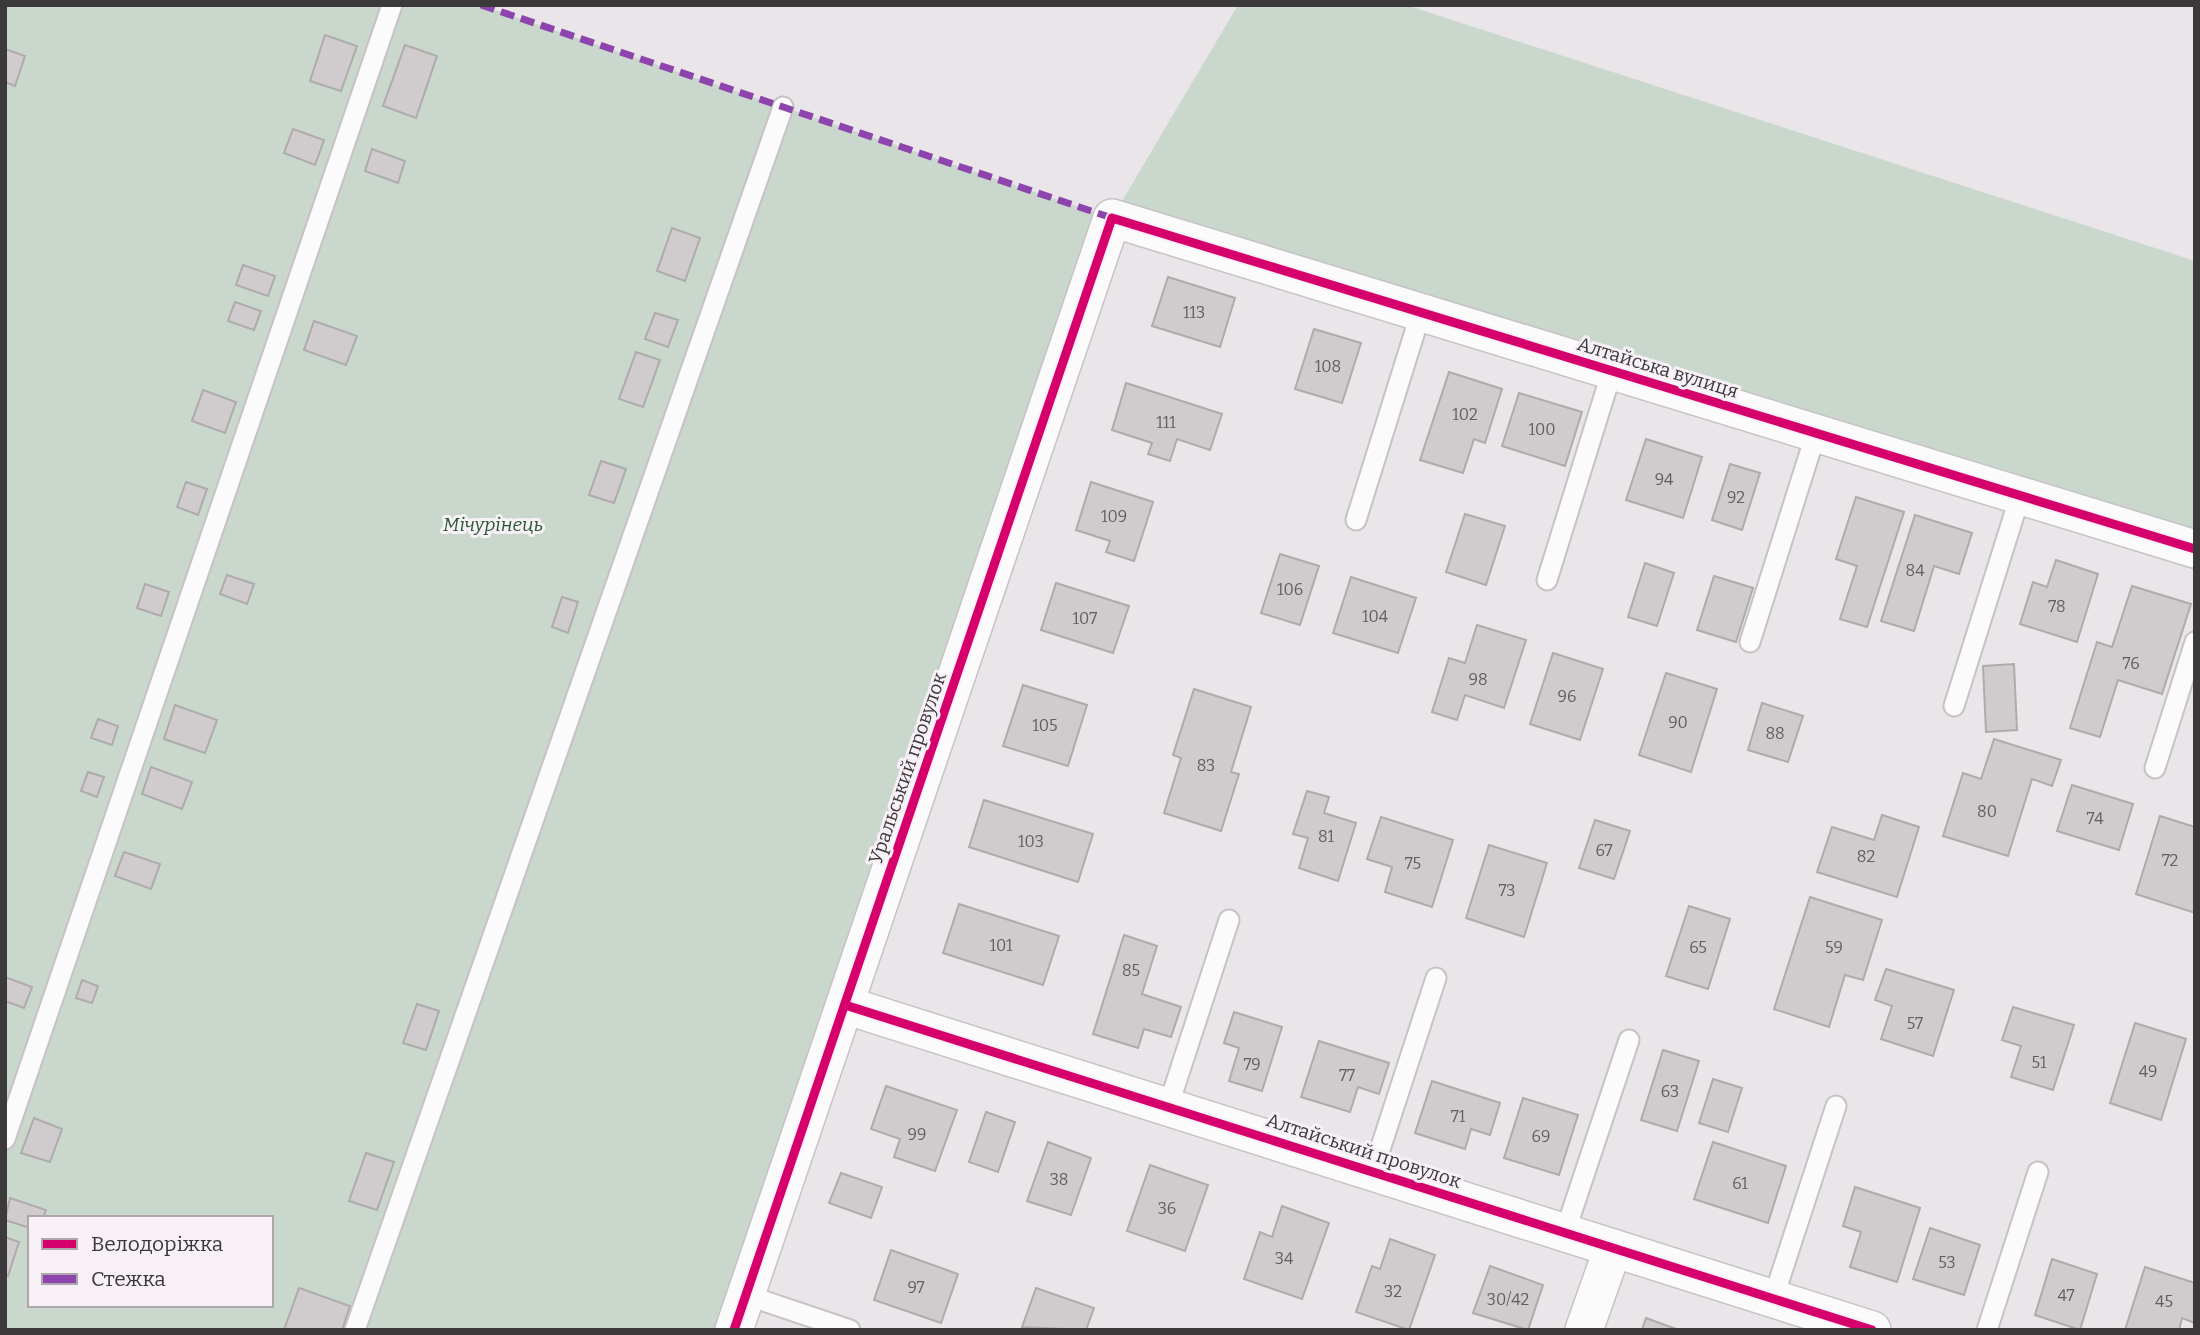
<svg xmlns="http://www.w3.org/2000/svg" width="2200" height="1335" font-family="Bitter,serif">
  <rect width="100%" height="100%" fill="#e9e5e9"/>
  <path fill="#cad7cc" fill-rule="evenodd" d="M5,5h475l632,213 126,-213h168l789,256v288l-1083,-331 -378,1112h-729zM30,1218h241v87h-241z"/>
  <g fill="#d0ccce" stroke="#aeabac" stroke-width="2">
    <path d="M325,35l32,11 -16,45 -31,-10z"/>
    <path d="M405,45l32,11 -21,62 -33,-12z"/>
    <path d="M5,49l20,7 -10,30 -10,-4z"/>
    <path d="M293,129l31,11 -9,25 -31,-12z"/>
    <path d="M372,149l33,12 -7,22 -33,-12z"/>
    <path d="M672,228l28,10 -15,43 -28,-10z"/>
    <path d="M243,265l32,11 -7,20 -32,-11z"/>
    <path d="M1168,277l67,21 -15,49 -68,-21z"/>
    <path d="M235,302l26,9 -7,19 -26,-9z"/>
    <path d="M655,313l23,7 -10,27 -23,-8z"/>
    <path d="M314,321l43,15 -11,29 -42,-15z"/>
    <path d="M1314,329l47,14 -19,60 -47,-14z"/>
    <path d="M636,352l24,8 -17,47 -24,-8z"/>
    <path d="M1449,372l53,17 -17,54 -11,-4 -11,34 -43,-13z"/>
    <path d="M1126,383l96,31 -12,36 -33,-11 -7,22 -22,-7 4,-11 -40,-13z"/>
    <path d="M203,390l33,12 -11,31 -33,-12z"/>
    <path d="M1519,393l63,19 -17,54 -63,-20z"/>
    <path d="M1646,439l56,18 -19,61 -57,-18z"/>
    <path d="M601,461l25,8 -12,34 -25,-8z"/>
    <path d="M1730,464l30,9 -18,57 -30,-10z"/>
    <path d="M186,482l21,7 -9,26 -21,-8z"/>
    <path d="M1091,482l62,20 -19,59 -28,-9 4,-11 -34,-11z"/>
    <path d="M1856,497l48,15 -37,115 -27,-8 17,-53 -21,-7z"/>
    <path d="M1465,514l40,12 -19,59 -40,-13z"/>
    <path d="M1915,515l57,18 -13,41 -25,-8 -20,65 -33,-10z"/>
    <path d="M1280,554l39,12 -19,59 -39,-12z"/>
    <path d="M2056,560l42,14 -21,68 -57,-18 13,-42 14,5z"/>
    <path d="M1645,563l29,10 -17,53 -29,-9z"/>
    <path d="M227,575l27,9 -7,20 -27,-10z"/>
    <path d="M1714,576l39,12 -17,54 -39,-12z"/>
    <path d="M1351,577l65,21 -18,55 -65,-20z"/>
    <path d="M1056,583l73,23 -16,47 -72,-23z"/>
    <path d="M145,584l24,8 -8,24 -24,-8z"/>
    <path d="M2132,586l59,18 -29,90 -44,-14 -18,57 -30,-9 27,-86 15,5z"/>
    <path d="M562,597l16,5 -10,31 -16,-6z"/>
    <path d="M1477,625l49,15 -22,68 -39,-13 -8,25 -25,-8 17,-54 16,5z"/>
    <path d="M1553,653l50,16 -23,71 -50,-16z"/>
    <path d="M2014,664l3,66 -31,2 -3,-66z"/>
    <path d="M1666,673l51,16 -26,83 -52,-17z"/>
    <path d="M1023,685l64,20 -19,61 -65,-20z"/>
    <path d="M1194,689l57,18 -20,65 8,2 -18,57 -57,-18 17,-55 -8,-3z"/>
    <path d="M1762,703l41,13 -15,46 -40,-12z"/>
    <path d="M175,705l42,15 -12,33 -41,-14z"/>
    <path d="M98,719l20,7 -6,19 -21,-7z"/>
    <path d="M1994,739l67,21 -9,26 -20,-7 -24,77 -65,-20 20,-63 18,6z"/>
    <path d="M151,767l41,15 -10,27 -40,-15z"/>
    <path d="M88,772l16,5 -7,20 -16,-6z"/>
    <path d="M2072,785l61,19 -14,46 -62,-19z"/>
    <path d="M1307,791l22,6 -5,16 32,10 -18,58 -39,-13 9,-30 -15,-4z"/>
    <path d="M984,800l109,34 -15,48 -109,-35z"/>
    <path d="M1882,815l37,12 -22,70 -80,-25 15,-45 42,13z"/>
    <path d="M2160,816l35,11v86l-59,-19z"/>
    <path d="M1381,817l72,23 -21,67 -47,-15 7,-25 -25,-8z"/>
    <path d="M1595,820l35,11 -16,48 -35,-11z"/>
    <path d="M1489,845l58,18 -23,74 -58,-19z"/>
    <path d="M124,852l36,12 -9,25 -36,-13z"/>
    <path d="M1810,897l72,23 -19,60 -18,-5 -16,52 -55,-18z"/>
    <path d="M959,904l100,32 -16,49 -100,-32z"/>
    <path d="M1689,906l41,13 -22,70 -42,-13z"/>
    <path d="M1124,935l33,11 -15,48 39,13 -10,30 -27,-8 -6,19 -45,-14z"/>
    <path d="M1886,969l68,21 -21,66 -52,-17 11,-33 -17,-6z"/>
    <path d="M5,977l27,10 -8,21 -19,-7z"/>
    <path d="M82,980l16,6 -6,17 -16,-5z"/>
    <path d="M417,1004l22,7 -13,39 -23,-7z"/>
    <path d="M2013,1007l61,18 -21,65 -42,-13 10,-31 -19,-6z"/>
    <path d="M1234,1012l48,15 -20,64 -33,-10 10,-33 -15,-5z"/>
    <path d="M2135,1023l51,16 -25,81 -51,-17z"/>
    <path d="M1319,1041l70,22 -10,31 -21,-7 -8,25 -49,-15z"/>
    <path d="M1663,1050l36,11 -22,70 -36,-11z"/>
    <path d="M1713,1079l29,9 -14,44 -29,-9z"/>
    <path d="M1432,1081l68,22 -10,32 -19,-6 -6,20 -50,-16z"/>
    <path d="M886,1086l71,24 -22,61 -41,-14 6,-18 -29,-10z"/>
    <path d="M1523,1098l55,17 -19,60 -55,-17z"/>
    <path d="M986,1112l29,10 -17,50 -29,-10z"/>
    <path d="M34,1118l28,11 -12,33 -29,-9z"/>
    <path d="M1048,1142l43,16 -20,57 -44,-14z"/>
    <path d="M1713,1142l73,24 -18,57 -74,-24z"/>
    <path d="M366,1153l28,9 -17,48 -28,-9z"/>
    <path d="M1150,1165l58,20 -23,66 -58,-20z"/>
    <path d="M841,1173l41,14 -11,31 -42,-15z"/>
    <path d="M1855,1187l65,21 -23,74 -47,-15 11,-35 -18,-6z"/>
    <path d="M10,1198l36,12 -3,8h-13v10l-25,-8z"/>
    <path d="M1282,1206l47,17 -27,76 -58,-20 16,-47 12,5z"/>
    <path d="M1930,1228l50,17 -16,50 -51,-16z"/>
    <path d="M5,1237l14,5 -11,34 -3,-1z"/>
    <path d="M1390,1239l45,16 -26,75 -53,-18 16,-46 8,3z"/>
    <path d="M891,1250l67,24 -17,49 -67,-23z"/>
    <path d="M2052,1259l45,15 -17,56 -45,-15z"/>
    <path d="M1490,1266l53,19 -15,45 -55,-17z"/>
    <path d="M2145,1267l50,16v40l-13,-5 -3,12h-54z"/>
    <path d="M299,1288l51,18 -8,24h-58z"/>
    <path d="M1036,1288l58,20 -8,22 -64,-3z"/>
    <path d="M1646,1318l33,12h-37z"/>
  </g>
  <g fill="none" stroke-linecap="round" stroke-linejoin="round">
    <defs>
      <g id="lane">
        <path d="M1356,520l65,-208"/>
        <path d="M1547,580l65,-209"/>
        <path d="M1750,642l66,-209"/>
        <path d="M1954,706l66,-210"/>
        <path d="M2155,768l40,-126"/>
        <path d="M1168,1107l61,-187"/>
        <path d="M5,1139l387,-1134"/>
        <path d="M1373,1171l63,-193"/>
        <path d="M1565,1232l64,-192"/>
        <path d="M746,1295l104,35"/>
        <path d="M1773,1299l63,-193"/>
        <path d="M355,1330l428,-1223"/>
        <path d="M1987,1330l51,-158"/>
      </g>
      <g id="street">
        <path d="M845,1005l1027,325"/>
        <path d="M734,1330l378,-1112 1083,331"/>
        <path d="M1584,1330l29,-82"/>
      </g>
    </defs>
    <use href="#lane" stroke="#c6c2c5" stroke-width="23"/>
    <use href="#street" stroke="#c6c2c5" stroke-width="40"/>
    <use href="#lane" stroke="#fcfbfc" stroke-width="19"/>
    <use href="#street" stroke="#fcfbfc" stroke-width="37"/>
    <path stroke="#8e44ad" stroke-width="7" stroke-dasharray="14 7" stroke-linecap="butt" d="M481,5l631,213"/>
    <defs>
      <g id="cycleway">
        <path d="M845,1005l1027,325"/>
        <path d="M734,1330l378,-1112 1083,331"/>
      </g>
    </defs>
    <use href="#cycleway" stroke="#f8f0f7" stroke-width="13"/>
    <use href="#cycleway" stroke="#d6006c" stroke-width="9"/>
  </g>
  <g text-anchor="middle" stroke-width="6" stroke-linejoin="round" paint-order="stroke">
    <g font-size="16" fill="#615e60">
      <text x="1194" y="318">113</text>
      <text x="1328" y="372">108</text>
      <text x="1465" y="420">102</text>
      <text x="1166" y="428">111</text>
      <text x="1542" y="435">100</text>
      <text x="1664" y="485">94</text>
      <text x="1736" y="503">92</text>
      <text x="1114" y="522">109</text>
      <text x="1915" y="576">84</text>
      <text x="1290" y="595">106</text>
      <text x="2057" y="612">78</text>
      <text x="1375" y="622">104</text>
      <text x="1085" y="624">107</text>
      <text x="2131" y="669">76</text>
      <text x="1478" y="685">98</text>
      <text x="1567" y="702">96</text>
      <text x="1678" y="728">90</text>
      <text x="1045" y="731">105</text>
      <text x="1775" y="739">88</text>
      <text x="1206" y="771">83</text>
      <text x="1987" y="817">80</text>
      <text x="2095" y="824">74</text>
      <text x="1326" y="842">81</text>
      <text x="1031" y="847">103</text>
      <text x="1604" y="856">67</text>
      <text x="1866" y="862">82</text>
      <text x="2170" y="866">72</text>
      <text x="1413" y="869">75</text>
      <text x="1507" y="896">73</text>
      <text x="1001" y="951">101</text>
      <text x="1698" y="953">65</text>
      <text x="1834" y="953">59</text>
      <text x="1131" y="976">85</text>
      <text x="1915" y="1029">57</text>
      <text x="2039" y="1068">51</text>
      <text x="1252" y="1070">79</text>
      <text x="2148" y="1077">49</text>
      <text x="1347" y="1081">77</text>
      <text x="1670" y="1097">63</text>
      <text x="1458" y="1122">71</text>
      <text x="917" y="1140">99</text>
      <text x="1541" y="1142">69</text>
      <text x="1059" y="1185">38</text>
      <text x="1740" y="1189">61</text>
      <text x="1167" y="1214">36</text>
      <text x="1284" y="1264">34</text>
      <text x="1947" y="1268">53</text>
      <text x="916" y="1293">97</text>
      <text x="1393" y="1297">32</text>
      <text x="2066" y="1301">47</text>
      <text x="1508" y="1305">30/42</text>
      <text x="2164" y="1307">45</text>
    </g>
    <g font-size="19" fill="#3c393b" stroke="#f8f0f7">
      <text transform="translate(1658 367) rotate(17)" y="7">Алтайська вулиця</text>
      <text transform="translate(907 768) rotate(-71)" y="7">Уральський провулок</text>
      <text transform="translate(1364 1150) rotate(18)" y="7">Алтайський провулок</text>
    </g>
    <g font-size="19" font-style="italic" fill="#265a34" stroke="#f8f0f7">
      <text x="493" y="531">Мічурінець</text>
    </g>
  </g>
  <rect width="2200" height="1335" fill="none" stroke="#3c393b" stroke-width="14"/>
  <rect x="28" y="1216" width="245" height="91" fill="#f8f0f7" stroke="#ada7ac" stroke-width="2"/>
  <rect x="42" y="1239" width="35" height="10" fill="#d6006c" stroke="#ada7ac" stroke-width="2"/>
  <text x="91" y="1251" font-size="21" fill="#3c393b">Велодоріжка</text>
  <rect x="42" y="1274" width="35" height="10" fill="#8e44ad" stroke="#ada7ac" stroke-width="2"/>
  <text x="91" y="1286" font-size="21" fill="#3c393b">Стежка</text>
</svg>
